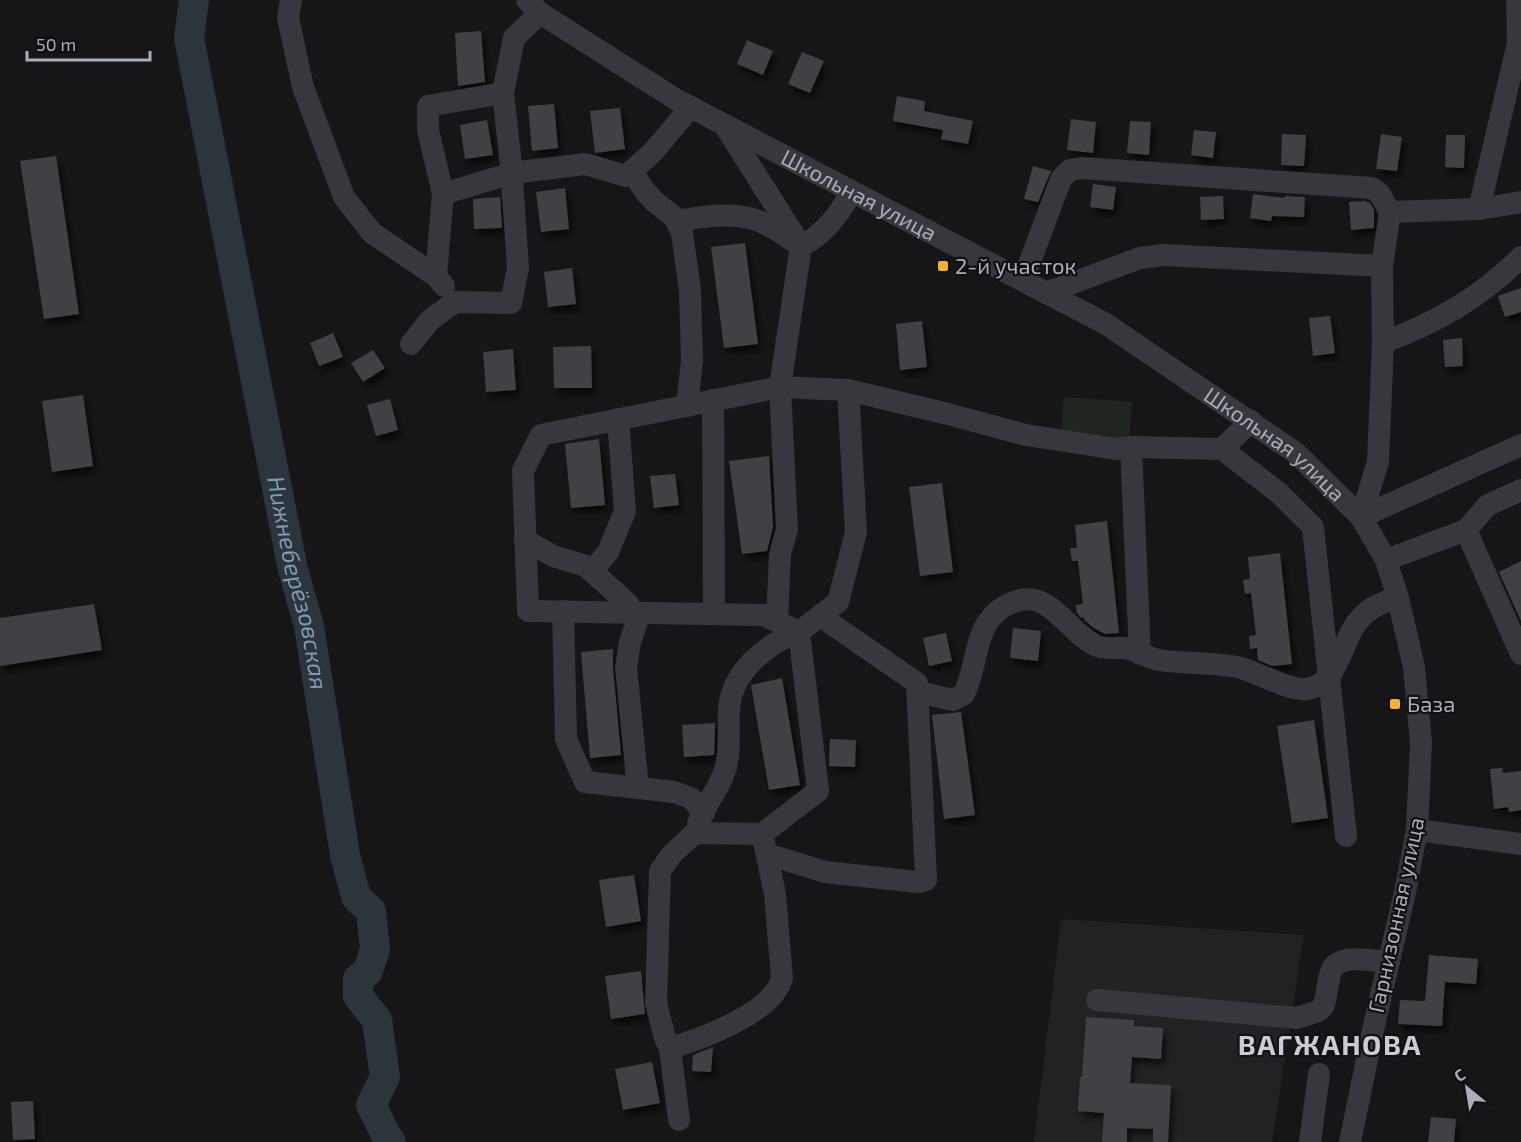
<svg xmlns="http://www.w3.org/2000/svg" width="1521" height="1142" font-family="'Exo 2',sans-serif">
  <defs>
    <filter id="shadow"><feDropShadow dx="3.5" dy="6" stdDeviation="3" flood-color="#0009"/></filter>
  </defs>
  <rect width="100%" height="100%" fill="#161618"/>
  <path fill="#222225" d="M1061,919l243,16 -32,207h-238z"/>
  <path fill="#1e261f" d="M1064,397l68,5 -3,37 -68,-4z"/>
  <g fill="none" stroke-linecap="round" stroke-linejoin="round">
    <path stroke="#2c353c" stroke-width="30" id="s1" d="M194,0l-5,38 104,532 16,56 36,229 11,42 15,14 4,38 -7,22 -10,8v17l19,24 8,57 -14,28 15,30 5,7"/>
  </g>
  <g fill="#404145" filter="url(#shadow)">
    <path d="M481,31l4,51 -27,4 -3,-53z"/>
    <path d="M747,40l26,11 -10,24 -26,-11z"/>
    <path d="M802,52l22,9 -14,32 -22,-9z"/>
    <path d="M897,96l28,5 -1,10 49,10 -5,23 -27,-5 2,-9 -50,-9z"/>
    <path d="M554,104l4,44 -26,3 -4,-45z"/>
    <path d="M620,108l5,41 -30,4 -5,-42z"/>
    <path d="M1071,119l25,3 -3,31 -26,-3z"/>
    <path d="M487,120l6,35 -28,4 -5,-34z"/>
    <path d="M1130,121l21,1 -2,33 -22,-2z"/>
    <path d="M1194,130l22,2 -3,26 -22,-3z"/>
    <path d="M1282,134l24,1 -2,31 -23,-1z"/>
    <path d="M1381,134l21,3 -5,34 -21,-2z"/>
    <path d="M1446,135h19l-1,33 -19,-1z"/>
    <path d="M56,156l23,158 -35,5 -24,-158z"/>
    <path d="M1033,166l18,5 -13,31 -14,-3z"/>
    <path d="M1093,184l23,3 -3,23 -23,-3z"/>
    <path d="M565,188l4,41 -28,3 -5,-40z"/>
    <path d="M1253,194l32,4v-2l20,1 -1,20 -32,-1 -1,5 -21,-3z"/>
    <path d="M1223,196l1,23 -23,1 -1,-23z"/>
    <path d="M500,197l2,31 -28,1 -1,-30z"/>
    <path d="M1364,201l6,2 4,7v18l-23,2 -2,-28z"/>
    <path d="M745,243l13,101 -34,4 -13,-101z"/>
    <path d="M572,268l4,36 -28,3 -4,-35z"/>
    <path d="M1521,288v24l-16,5 -7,-21z"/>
    <path d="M1330,316l5,37 -22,3 -4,-38z"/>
    <path d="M922,321l5,46 -27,3 -4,-46z"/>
    <path d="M333,333l10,24 -24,9 -9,-23z"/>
    <path d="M1462,338l1,28 -18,1 -2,-27z"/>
    <path d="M591,346l1,42h-38l-1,-41z"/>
    <path d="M513,349l3,41 -30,2 -3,-40z"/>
    <path d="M373,350l12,18 -22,14 -12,-19z"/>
    <path d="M83,395l10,71 -41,6 -10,-71z"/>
    <path d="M390,399l8,31 -22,6 -9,-31z"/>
    <path d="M599,439l6,66 -34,3 -6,-64z"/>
    <path d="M769,456l4,71 -6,24 -25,3 -13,-93z"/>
    <path d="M675,474l4,31 -25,3 -4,-32z"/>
    <path d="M942,483l11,89 -33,4 -11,-89z"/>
    <path d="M1107,521l12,112 -14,1 -11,-6 -10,-8v-3l-3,1 -4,-5 -1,-8 7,-1 -5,-43h-6l-2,-13h7l-2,-23z"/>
    <path d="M1280,553l12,111 -20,2 -14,-6 -1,-12 -7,1 -1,-13 7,-1 -5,-42 -6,1 -2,-14 7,-1 -2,-22z"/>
    <path d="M1521,561v60l-22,-49z"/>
    <path d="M94,604l8,46 -102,16v-48z"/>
    <path d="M1013,628l28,3 -3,30 -28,-3z"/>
    <path d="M946,633l6,28 -23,5 -6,-28z"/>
    <path d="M613,649v19l8,87 -31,3 -9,-106z"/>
    <path d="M782,678l18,107 -31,5 -18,-105z"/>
    <path d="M961,712l14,103 -31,4 -12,-104z"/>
    <path d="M1314,720l14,98 -36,5 -15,-97z"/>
    <path d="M715,723l-1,32 -30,2 -2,-32z"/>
    <path d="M830,739l26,1 -1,27 -26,-1z"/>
    <path d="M1502,768l1,5 18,-2v39l-12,2 -1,-5 -14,2 -4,-40z"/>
    <path d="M634,875l7,46 -35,6 -7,-47z"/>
    <path d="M1429,955l49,4 -2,25 -31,-2 -3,44 -44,-2 2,-24 25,1z"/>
    <path d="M641,971l4,43 -34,5 -6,-43z"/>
    <path d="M1086,1017l48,3v6l29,2 -2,31 -29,-2 -2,26 41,2 -3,57h-15v-13l-26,-1v14h-25l2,-29 -26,-2 2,-34h2z"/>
    <path d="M713,1047l-2,25 -19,-1 1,-16z"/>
    <path d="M652,1062l8,41 -37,7 -8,-41z"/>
    <path d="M33,1101l2,38 -22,1 -2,-38z"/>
    <path d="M1431,1117l25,2 -2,23h-26z"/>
  </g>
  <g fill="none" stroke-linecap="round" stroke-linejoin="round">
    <g stroke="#37383d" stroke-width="22">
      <path d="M291,0l-3,18 15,69 41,110 28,36 64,43"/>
      <path id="s2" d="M527,0l13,13 137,87 429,224 190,129 65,64 25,43 12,38 16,69 7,76 -4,87 -12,62 -32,138 -23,112"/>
      <path d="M725,126l76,120"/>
      <path d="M632,171l12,19 11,12 19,15 8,16 8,57 2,71 -5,45"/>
      <path d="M443,194l69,-21 73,-9 41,12 26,-23 39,-46"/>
      <path d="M1479,209l39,-166 -1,-43"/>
      <path d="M677,221c24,-4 51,-9 76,-2 15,4 29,15 42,23"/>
      <path d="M801,246c24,-12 37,-31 51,-54"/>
      <path d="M1023,280l38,-101 9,-9 12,-2 290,20 8,6 10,18"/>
      <path d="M444,286l-8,-10 7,-82 -15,-64v-24l75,-13"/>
      <path d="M1046,293l94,-35 24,-3 218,11"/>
      <path d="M1383,343c55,-22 96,-44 138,-86"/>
      <path d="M411,344l19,-24 25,-18 56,1 7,-35 -7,-103 -8,-72 11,-55 26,-25"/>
      <path d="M848,390l100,24 78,21 90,14 15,-2 91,2 29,-28"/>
      <path d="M713,400l1,214"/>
      <path d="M1131,447l9,207"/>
      <path d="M1222,449l57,44 34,34 33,309"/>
      <path d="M1361,517l17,-55 5,-119 -1,-77 8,-54 89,-3 42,-7"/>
      <path d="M1361,517l160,-72"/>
      <path d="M1466,530l22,-25 33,-15"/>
      <path d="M525,540l28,16 33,10 42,38 5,8"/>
      <path d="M1386,560l80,-30 55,124"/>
      <path d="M592,571l16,-19 17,-41 -7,-92"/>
      <path d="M563,611l3,128 19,43 89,10 17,6 13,15"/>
      <path d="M777,621l3,-67 7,-25 -7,-142 -239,48 -18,36 5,140 236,4 35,17"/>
      <path d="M918,692l35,8 11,-6c15,-31 9,-70 41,-88 43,-25 60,26 92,40 9,4 19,1 28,2 12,2 22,10 34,12 26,4 52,2 78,7 19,4 51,24 69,22 34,-4 34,-48 53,-69 10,-13 24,-18 39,-22"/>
      <path d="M638,788l-12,-121 4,-25 10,-29"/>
      <path d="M698,824c6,-19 21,-34 27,-54 6,-19 3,-40 4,-60 2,-38 37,-66 70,-78"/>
      <path d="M1417,830l104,14"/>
      <path d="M767,854l58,18 93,10 8,-2 -9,-197 -97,-67"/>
      <path d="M1097,1000l200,18 21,-7 5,-4c4,-10 4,-21 7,-32 5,-24 41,-14 59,-13"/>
      <path d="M670,1048c32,-9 104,-36 112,-70l-7,-84 -11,-52"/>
      <path d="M679,1120l-9,-72 -5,-10 -9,-35 4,-132 12,-17 23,-21 67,1 56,-43 -19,-159 39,-30 18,-70 -8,-142 -68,-3 21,-141"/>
      <path d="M1310,1142l9,-68"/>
    </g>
  </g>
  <g fill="#f2b134" stroke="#111113" stroke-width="2">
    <rect x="937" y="260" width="12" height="12" rx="3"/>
    <rect x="1389" y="698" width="12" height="12" rx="3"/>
  </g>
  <g text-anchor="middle" stroke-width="4.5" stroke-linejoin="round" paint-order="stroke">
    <g font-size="22" fill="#a8adb8" stroke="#111113">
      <text dy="8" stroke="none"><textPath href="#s2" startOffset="386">Школьная улица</textPath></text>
      <text dy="8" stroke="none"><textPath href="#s2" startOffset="872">Школьная улица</textPath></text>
      <text transform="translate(1396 915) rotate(-78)" y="8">Гарнизонная улица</text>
    </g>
    <g font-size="22" fill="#a8adb8" stroke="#111113" text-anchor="start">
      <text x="955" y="274">2-й участок</text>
      <text x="1407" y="712">База</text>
    </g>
    <g font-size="24" font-style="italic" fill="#7f9bb3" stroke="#111113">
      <text dy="8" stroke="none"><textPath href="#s1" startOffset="594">Нижнеберёзовская</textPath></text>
    </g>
    <g font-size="28" font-weight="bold" letter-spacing="1.5" fill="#c9ccd4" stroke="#111113">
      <text x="1330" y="1055">ВАГЖАНОВА</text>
    </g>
  </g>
  <g transform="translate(1467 1088) rotate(330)" stroke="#111113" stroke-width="4.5" paint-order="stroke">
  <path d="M0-4.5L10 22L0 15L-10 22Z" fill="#a8adb8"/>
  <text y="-9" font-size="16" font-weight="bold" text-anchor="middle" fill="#a8adb8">С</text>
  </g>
  <path d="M27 51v9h123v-9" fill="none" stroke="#a8adb8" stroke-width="3"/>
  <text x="36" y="51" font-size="18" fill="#a8adb8" stroke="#111113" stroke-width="4.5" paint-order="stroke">50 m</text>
</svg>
